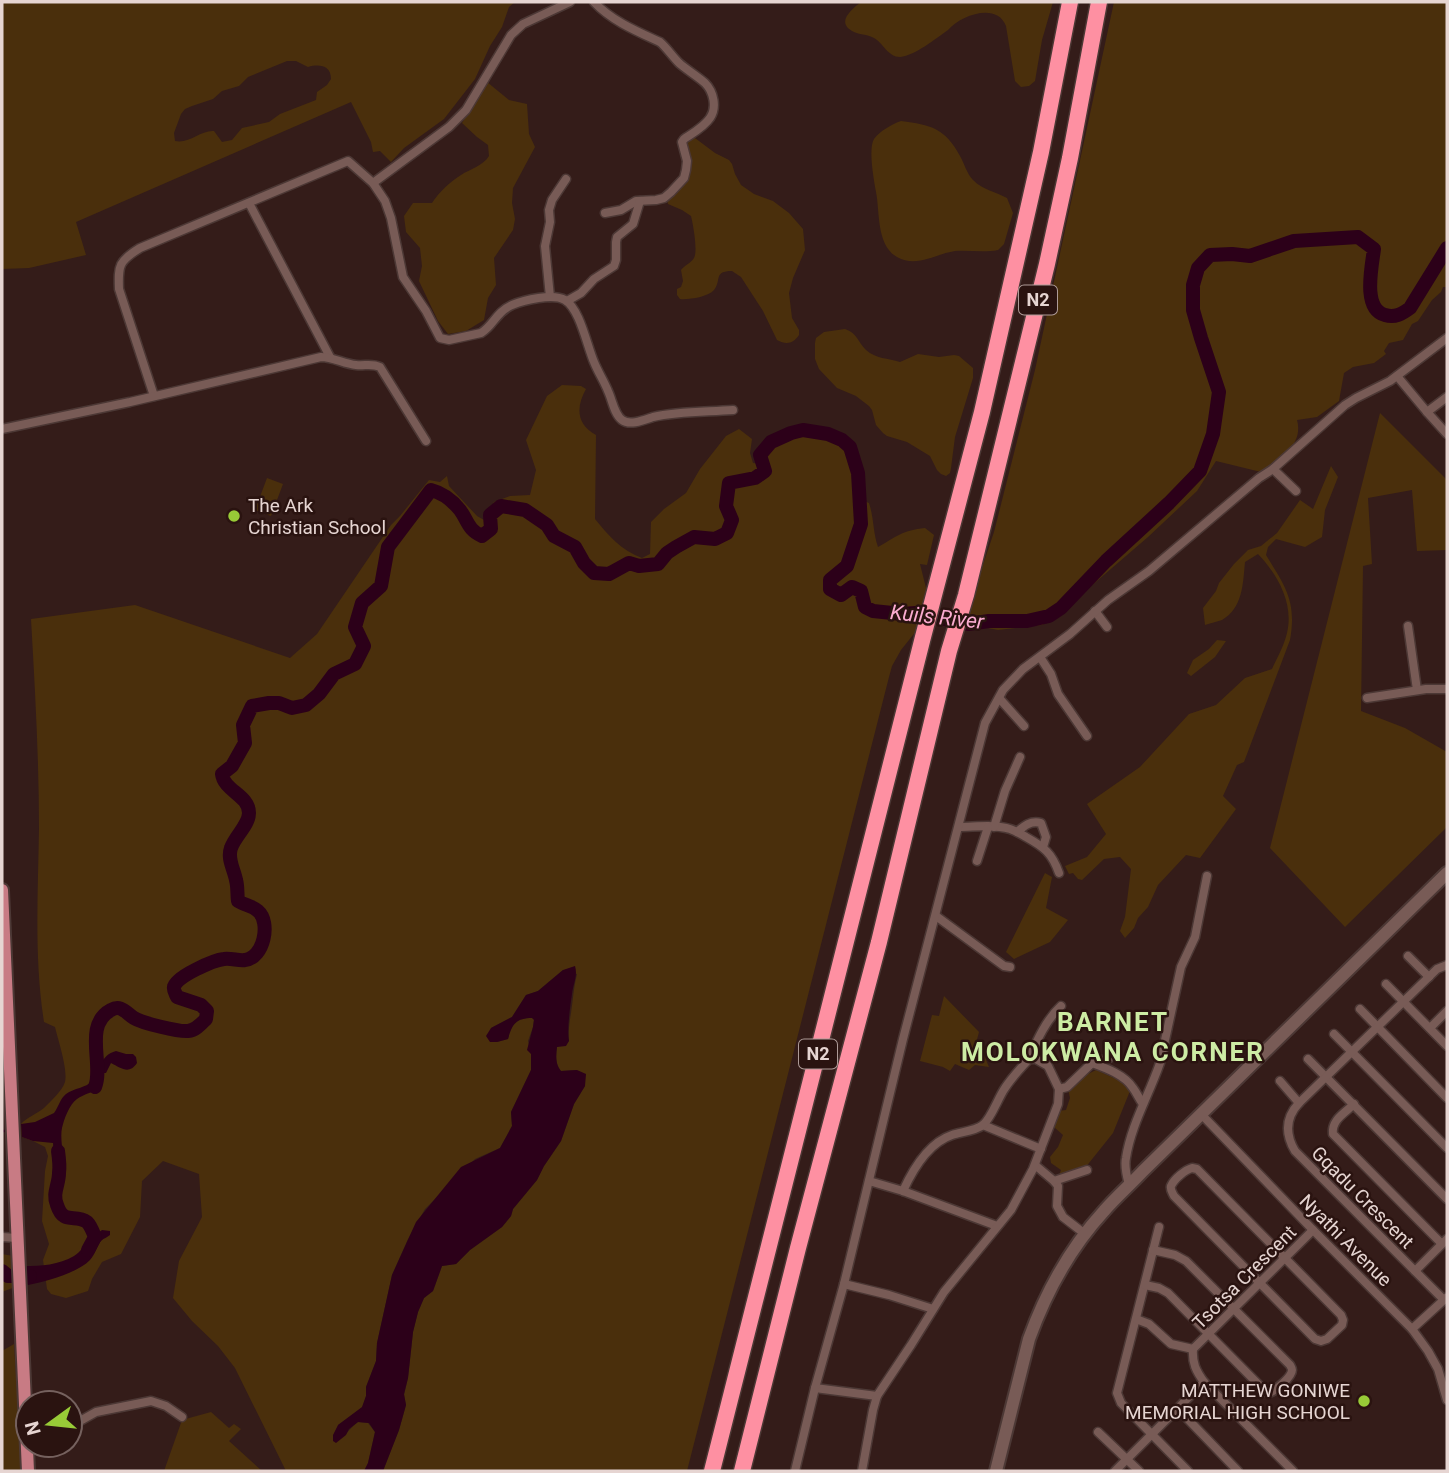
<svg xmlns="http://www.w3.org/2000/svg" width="1449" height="1473" font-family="Roboto,sans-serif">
  <rect width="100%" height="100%" fill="#341c19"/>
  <g fill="#4a2f0c" fill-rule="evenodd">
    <path d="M2,2h513l-6,5 -7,20 -12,19 -15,33 -31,40 -40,29 -13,14 -11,-11 -7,1 -2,-10 -20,-40 -275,120 10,33 -57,13 -27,1zM287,61h9l12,6c11,-3 23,-2 23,12l-4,6 -10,7 -1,8 -36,14 -11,8 -27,6 -10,12 -10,2 -8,-11c-14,-1 -24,13 -39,10l-1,-8 7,-19 4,-5 7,-3 21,-7 9,-8 17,-5 9,-9z"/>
    <path d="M861,2h192l-11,38 -7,41 -6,5 -8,1 -6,-6 -9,-55c-9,-24 -45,-11 -58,4 -13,9 -32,25 -48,27 -12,0 -17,-14 -26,-19 -7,-4 -15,-3 -22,-7 -16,-9 0,-22 9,-29z"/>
    <path d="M1114,2h333v285h-4l-2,5 -9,8 -14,21 -6,3 -9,16 -14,3 -5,8 2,3 -12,9 -21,4 -9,6 -5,28 -22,16 -20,3c7,25 -18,39 -36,52l-45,-11 -19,30 -49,46 -72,62 -15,17 -19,9 -44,5 -20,-4 -13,-8 29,-86 41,-162z"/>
    <path d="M487,82l22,18 18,4 2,30 6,13 -22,41 -1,15 3,16 -2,11 -19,28 2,27 -8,13 -4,22 -18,11 -18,3 -10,-13 -19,-40 3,-15 -2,-18 -14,-16 -2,-16 9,-13h19c7,-11 18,-21 29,-28 9,-6 22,-9 28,-19l-1,-11 -11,-8 -15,-14z"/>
    <path d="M901,121c30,4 44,7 59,35 4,7 7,18 13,24 10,10 23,12 34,18l6,15 -9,31 -6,6c-14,3 -29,0 -43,1 -20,3 -38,17 -58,6 -21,-12 -17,-46 -21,-65 -2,-11 -8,-43 -2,-53 6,-8 18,-15 27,-18z"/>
    <path d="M690,138h5l20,15 14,7 3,4 3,10 6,11 13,9 19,7 16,12 14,16 2,21 -12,28 -4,15 3,25 7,12v5c-6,9 -13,10 -22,5l-14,-29 -22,-34 -9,-6c-19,0 -10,9 -18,19 -6,7 -26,10 -34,9l-3,-4v-6l4,-2 2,-6 -2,-11c4,-5 10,-7 13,-12 4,-7 -1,-34 -3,-42l-9,-6 -14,-6 -1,-5 22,-22 1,-11 -4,-25z"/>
    <path d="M845,329c12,4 13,13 21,21 10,9 22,8 34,12l18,-8 21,3 15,-2 5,1 14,12v10l-18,59 -4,31 -1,5 -4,3 -5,-2 -4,-4 -7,-14 -23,-14 -20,-6 -4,-3 -7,-8 -4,-15 -3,-4 -13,-10 -19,-8 -18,-19 -4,-10v-16l1,-5 8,-6z"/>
    <path d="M562,385l19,1 5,3c-10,18 -10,35 10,46l-1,84c14,17 26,31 47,39l8,-4 1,-32 13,-13 22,-16 14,-24 26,-33 13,-7 13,10 -2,14 3,10 8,1 -1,-9 11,-13 20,-9 12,-3 25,4 14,6 8,7 4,11 4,15 1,26 10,4c5,15 4,30 9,44 18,-10 25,-17 47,-19l9,7 -7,30 -7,-1 7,28 -10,38 -16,20 -9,16 -3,11 -202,794h-304l16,-41 7,-25 -2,-10 4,-17 5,-46 5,-20 6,-14 9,-7 9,-25 14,-2 14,-14 32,-23 9,-11 2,-7 24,-29 7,-14 17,-25 13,-37 11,-18 -9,-16 -15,1c-6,-7 -5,-16 -4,-24l12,-6c-1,-8 0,-14 1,-22 3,-16 3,-29 7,-45l-14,-4 -25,21 -12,4 -14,22 -21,11 6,14 11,-3c4,-15 8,-21 24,-21l2,1 -1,8 -5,14 3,13v16l-20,42 1,14 -12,22 -25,11 -50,50 -17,30 -16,36 -15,68 -1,18 -10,26v9l-4,12 -24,17 2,14c7,-5 11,-12 18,-17l10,1 7,9 -7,31 -4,8h-78l-51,-103 -17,-22 -26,-25 -19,-23 6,-37 23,-44 -3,-43 -36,-13 -21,20 -2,36 -19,37 -19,8 -10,17 -4,12 -22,7 -15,-4 -4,-5 -4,-29 6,-16 -7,-23 3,-50 3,-15 -3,-9 -12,-6 -11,-4 -1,-13c6,-7 16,-10 23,-16 7,-7 18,-17 21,-26 3,-13 -7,-42 -10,-55l-11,-5c-10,-63 -6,-129 -5,-193 0,-70 -4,-140 -8,-210l104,-14 155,53 27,-24 74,-109 9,-9 29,-36 11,2 7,-6 2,10 28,30 7,4 10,-18 16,-6 20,-1 6,-25 -10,-30 21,-44z"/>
    <path d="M1380,413l67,67v70l-30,1 -5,-61 -44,8 4,66 -9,2 -2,145 44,17 42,24v75l-102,100 -75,-79z"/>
    <path d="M1331,466l7,11 -13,33 -3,27 -17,10 -29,-8 -8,8 -2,8c19,31 31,46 24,85l-46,122 -7,3 -14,31 13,13 -36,49 -14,-3 -28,30 -10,22 -10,11 -4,10 -9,10 -5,-7 5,-14 6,-48 -11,-12 -16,2 -22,21 -4,-1 -5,-6 -4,1 -4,-8 22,-9 19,-23 -19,-30 53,-37 49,-53 27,-9 29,-27 27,-9c5,-11 12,-23 15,-36 7,-29 -9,-58 -29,-79l-13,8c-2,21 -2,46 -23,58 -5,2 -12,3 -17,5l-2,-17 13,-17 3,-8 15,-19 14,-14 13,-4 16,-13 23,-33 13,9z"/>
    <path d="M267,478l16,6 -12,32 -16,-6z"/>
    <path d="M1217,640l9,1 -11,16 -24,19 -4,-3 6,-13 16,-11z"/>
    <path d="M1045,873l7,4 -6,31 22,12 -18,22 -36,17 -8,-7z"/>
    <path d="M944,996l35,36 -6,23h11l5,12 -14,-2 -6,5 -14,-6 -5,7 -7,-4 -23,-6 12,-46 7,1z"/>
    <path d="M1096,1070l36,16 -19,47 -28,35 -27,10 3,-8 -10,-7 -1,-6 8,-10 5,-12 -9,-8 4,-16 8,-1 4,-12 -2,-9 12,-11z"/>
    <path d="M2,1254l11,2 2,31 -13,5z"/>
    <path d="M14,1344l8,127h-20v-120z"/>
    <path d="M211,1412l18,16 5,-4 7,5 -12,12 33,30h-98l18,-51z"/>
  </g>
  <g fill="#2c0019">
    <path d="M575,966c3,10 -2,18 -3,28 -2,13 -5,35 -3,47l-3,5 -9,1c-1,8 -2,17 4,24l16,-1 9,4 -1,12 -11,18 -13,37 -17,25 -7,14 -24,29 -2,7 -9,11 -32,23 -14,14 -14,2 -9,25 -9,7 -6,14 -5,20 -5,46 -4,16 2,11 -7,25 -16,41h-19l4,-8 7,-31 -6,-9 -11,-1 -9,7 -3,6 -10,8 -3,-2v-6l5,-10 24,-18 4,-11v-9l10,-26 1,-18 15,-68 24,-53 45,-55 39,-19 12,-22 -1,-14 20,-42v-16l-4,-4 6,-23 1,-7 -2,-2c-16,0 -20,6 -24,21l-11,3h-7l-4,-6 5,-8 21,-11 14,-22 12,-4 25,-21z"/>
    <path d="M116,1051l10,3h7l3,3 1,6c-8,12 -16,5 -26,0l-5,10h-5c0,22 -9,16 -24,26 -8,6 -13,20 -15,29 -2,8 1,26 2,34l-3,5h-6l-2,-24 -20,-2 -11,-4 -1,-13 14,-2 19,-9c5,-7 6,-14 12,-19 8,-6 20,-6 26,-13 9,-11 8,-26 24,-30z"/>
    <path d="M102,1230l8,1v4c-2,2 -6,3 -9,6 -3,3 -6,14 -11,19 -11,12 -45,22 -62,25l-3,-3 -1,-16c17,0 35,-1 50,-10 7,-4 10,-11 14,-17 3,-3 10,-6 14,-9z"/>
  </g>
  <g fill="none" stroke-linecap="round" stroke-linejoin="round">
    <path stroke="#2c0019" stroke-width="2.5" d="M2,1131h2"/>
    <g stroke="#2c0019" stroke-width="14">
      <path d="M95,1087c9,-22 -12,-62 16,-77 10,-6 15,3 23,8 8,5 45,14 54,13 8,-1 13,-7 18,-12l1,-8 -6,-6 -24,-8c-1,-3 -4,-7 -3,-10 1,-10 40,-27 50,-28 7,-1 15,2 21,1 19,-2 26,-38 13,-49 -5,-5 -14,-6 -20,-10 -1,-7 0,-14 -2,-21 -2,-11 -9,-21 -5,-32 4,-12 18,-23 18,-35 0,-18 -25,-22 -27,-39l10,-8 13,-23 -2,-18 9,-19 17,-3h10l13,5 14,-3 13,-11 15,-20 21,-10 9,-18 -9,-19 7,-24 19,-17 7,-39 43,-57c12,3 21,10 29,20 8,11 8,20 22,26l9,-7 -1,-14 11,-9 24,4 22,15 7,11 21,11 9,16 10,10 15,1 20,-11 10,3 19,-2 9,-11 9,-6 18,-10 21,2 12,-6 5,-13 -6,-14 3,-23 26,-5 10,-7 -5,-16 11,-13 20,-9 12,-3 25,4 14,6 8,7 8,26 3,51 -14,42 -17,14v9l11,6 11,-8 9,4 4,16 8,4 29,3 14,-1 52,11 21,-3h38l22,-5 12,-8 45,-47 63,-58 31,-32 13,-37 6,-42 -18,-54 -8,-28v-25l5,-17 12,-13 22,-1 18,2 44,-15 64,-4 16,12c-2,17 -12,60 11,66 10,3 17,-1 25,-7l37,-60"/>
      <path d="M58,1151c1,7 2,15 1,22 0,12 -7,20 -2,32 7,21 18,8 30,17 4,4 6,10 8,15l-7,13"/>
      <path d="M2,1271l6,5h22"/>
    </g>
    <defs>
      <g id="street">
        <path d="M594,2c18,19 42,29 66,40 7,6 12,14 19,21 8,7 18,13 26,20 9,9 12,25 5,35 -6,9 -17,15 -26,21l-2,3 5,19 -1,9 -2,8 -13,14 -7,6 -8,2 -20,1 -15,9 -16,3"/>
        <path d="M373,183l76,-56 17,-17 45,-75 12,-11 47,-22"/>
        <path d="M249,203l81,154"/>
        <path d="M550,297l-5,-51 5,-24 -1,-12 3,-10 14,-21"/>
        <path d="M567,301l14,-8 13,-14 20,-13 2,-6v-18l1,-5 16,-13 7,-23"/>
        <path d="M1397,376l30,36 20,22"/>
        <path d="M154,396l-35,-107c-1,-24 0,-28 21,-41l208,-87 25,22 12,18 6,17 12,59 23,34 14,27 9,2 32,-7c13,-8 14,-20 31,-28 12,-5 41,-12 53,-5 15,9 22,46 29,62 4,10 10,19 14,29 4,8 6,23 14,29 8,6 22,0 31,-3 26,-6 53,-5 80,-7"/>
        <path d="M1427,412l20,-15"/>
        <path d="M2,429l128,-27 191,-45c12,0 23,7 35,8 9,1 16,-2 24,2l46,74"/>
        <path d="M1273,469l23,22"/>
        <path d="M1095,611l12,16"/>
        <path d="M1408,626l9,64"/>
        <path d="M1040,657l11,17 7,20 29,42"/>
        <path d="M999,698l25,28"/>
        <path d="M1367,698l59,-9h21"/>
        <path d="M959,827c16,0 36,-3 51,2 6,2 11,5 16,8 18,10 26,16 33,36"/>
        <path d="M994,827l11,-36 15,-34"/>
        <path d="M1017,832c7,-6 14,-12 24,-9l5,14 -3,10"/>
        <path d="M977,861l11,-34"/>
        <path d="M936,916l68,50 6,1"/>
        <path d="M1408,956l21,21"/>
        <path d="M1386,984l61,62"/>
        <path d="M1360,1009l87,89"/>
        <path d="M1430,1028l17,-17"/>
        <path d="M1334,1034l113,114"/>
        <path d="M1029,1059c8,-19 17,-39 32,-53"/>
        <path d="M1308,1059l139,140"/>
        <path d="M1092,1063c14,5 33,12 41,25 4,5 6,11 10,16"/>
        <path d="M1280,1081l19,22"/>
        <path d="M1059,1089l8,-2 25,-24 17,-5"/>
        <path d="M1354,1104c-9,9 -23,16 -21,30l109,110"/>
        <path d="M1202,1115l111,115 99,99 16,22 10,18 9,31"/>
        <path d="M983,1125l58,24"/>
        <path d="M1035,1165l19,16 4,5 -1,20 6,11 22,17"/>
        <path d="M1192,1168l5,1 144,146 2,5 -1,5 -15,14 -6,2 -6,-2 -141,-143c-2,-4 -4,-6 -3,-10 3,-7 14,-16 21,-18z"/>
        <path d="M869,1181l34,10 94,35"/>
        <path d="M1054,1181l33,-11"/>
        <path d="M1129,1185c-2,-8 -5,-18 -3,-27 5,-33 23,-63 34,-95l21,-96 14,-30 12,-61"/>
        <path d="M1159,1227l-42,166 4,10 67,68"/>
        <path d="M2,1237l15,1"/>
        <path d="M1415,1271l32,-32"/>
        <path d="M844,1284l45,11 44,14"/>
        <path d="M1145,1285l14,3 9,5 98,99 3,1c6,-2 23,-16 23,-23 0,-2 -1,-3 -2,-5l-104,-104 -11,-6 -22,-5"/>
        <path d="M1444,1300l-149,-149c-10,-17 -10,-33 4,-48l138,-134 10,-4"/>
        <path d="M1136,1319l13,5 22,20 22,5"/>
        <path d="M1412,1329l34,-31"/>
        <path d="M815,1388l62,8 34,-51 33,-53 67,-82 22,-41 25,-65 1,-15 -11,-23 -12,-7h-7c-8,9 -17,18 -24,29 -7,10 -13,29 -22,37 -8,6 -22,7 -31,10 -24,8 -39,34 -49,56"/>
        <path d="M1178,1409l60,62"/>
        <path d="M70,1421h10l16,-9 55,-11 15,5 16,11"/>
        <path d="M1098,1432l41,39"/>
        <path d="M795,1471l20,-83 29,-104 59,-245 82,-316 18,-33 20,-21 47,-35 38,-34 41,-29 110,-93 14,-9 72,-64 11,-7 34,-17 57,-43"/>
        <path d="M862,1471l11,-61 4,-14"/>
        <path d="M1115,1471l89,-89"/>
        <path d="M1293,1471l-89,-89c-8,-11 -12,-19 -11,-33l120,-119"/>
      </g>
      <path id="secondary" d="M996,1471l33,-132c17,-47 42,-92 75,-128 12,-14 26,-26 39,-40l304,-298"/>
      <path id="primary" d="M2,890l26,581"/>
      <g id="highway">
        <path d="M712,1471l211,-834 59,-225 59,-260 29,-150"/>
        <path d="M742,1471l56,-223 81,-306 70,-291 17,-56 81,-331 23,-106 29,-156"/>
      </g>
    </defs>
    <use href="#street" stroke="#4c3835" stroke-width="11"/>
    <use href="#secondary" stroke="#4c3835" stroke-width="16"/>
    <use href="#primary" stroke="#4c3835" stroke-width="16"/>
    <use href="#highway" stroke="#4c3835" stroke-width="19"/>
    <use href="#street" stroke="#785b56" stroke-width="8"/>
    <use href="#secondary" stroke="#785b56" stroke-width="12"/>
    <use href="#primary" stroke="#c87b84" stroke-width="12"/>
    <use href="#highway" stroke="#fe90a2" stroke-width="16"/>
  </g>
  <g fill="#98cb37" stroke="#2a1310" stroke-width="2.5">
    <circle cx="234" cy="516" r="7"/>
    <circle cx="1364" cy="1401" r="7"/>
  </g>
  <g text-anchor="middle" stroke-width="5" stroke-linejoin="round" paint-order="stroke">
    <g fill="#2a1310" stroke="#ae9b98" stroke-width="2">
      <rect x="1019" y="285.5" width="38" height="29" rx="5"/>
      <rect x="799" y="1039.5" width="38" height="29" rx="5"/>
    </g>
    <g font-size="18" font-weight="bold" fill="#e6d5d2">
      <text x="1038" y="306">N2</text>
      <text x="818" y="1060">N2</text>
    </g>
    <g font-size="19" fill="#e6d5d2" stroke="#2a1310" text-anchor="start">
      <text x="248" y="512">The Ark<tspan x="248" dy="22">Christian School</tspan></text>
      <text x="1350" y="1397" text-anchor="end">MATTHEW GONIWE<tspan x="1350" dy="22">MEMORIAL HIGH SCHOOL</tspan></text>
    </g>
    <g font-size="19" fill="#e6d5d2" stroke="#2a1310">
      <text transform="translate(1363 1197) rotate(45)" y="7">Gqadu Crescent</text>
      <text transform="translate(1346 1240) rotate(45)" y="7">Nyathi Avenue</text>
      <text transform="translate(1244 1277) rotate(-45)" y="7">Tsotsa Crescent</text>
    </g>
    <g font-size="21" font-style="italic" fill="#fbacd0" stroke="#2a1310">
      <text transform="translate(937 617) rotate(6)" y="7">Kuils River</text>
    </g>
    <g font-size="26" font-weight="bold" letter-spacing="2" fill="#cdeca4" stroke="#2a1310">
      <text x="1113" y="1031">BARNET<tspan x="1113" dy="30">MOLOKWANA CORNER</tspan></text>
    </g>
  </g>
  <rect width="1449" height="1473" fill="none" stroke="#e6d5d2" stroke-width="7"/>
  <g transform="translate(49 1424) rotate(255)"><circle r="33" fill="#2a1310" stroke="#75615e" stroke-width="2"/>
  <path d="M0-5L12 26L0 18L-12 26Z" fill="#98cb37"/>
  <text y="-10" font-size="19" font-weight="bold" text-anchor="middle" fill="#e6d5d2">N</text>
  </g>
</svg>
